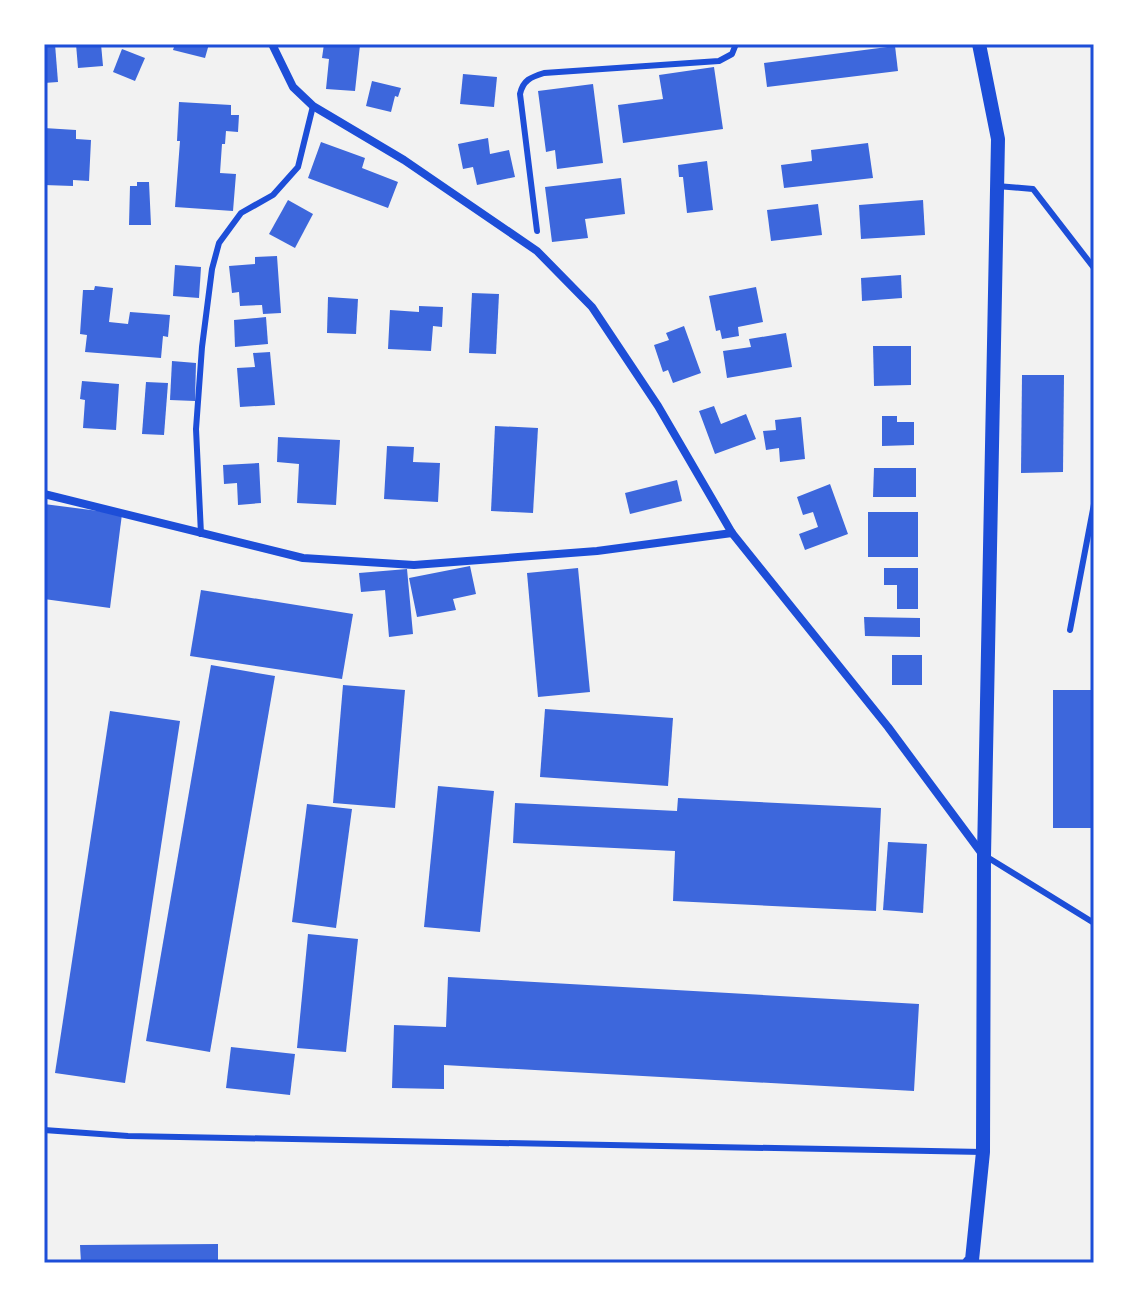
<svg xmlns="http://www.w3.org/2000/svg" width="1138" height="1307" font-family="'Noto Sans',sans-serif">
  <rect width="100%" height="100%" fill="#f2f2f2"/>
  <g fill="#3d67dc">
    <path d="M44,44h11l3,38 -14,1z"/>
    <path d="M76,44h25l2,22 -25,2z"/>
    <path d="M175,44h34l-4,14 -32,-8z"/>
    <path d="M324,44l36,1 -5,46 -29,-2 3,-30 -7,-1z"/>
    <path d="M895,46l3,25 -131,16 -3,-24z"/>
    <path d="M122,49l23,9 -10,23 -22,-9z"/>
    <path d="M714,67l9,62 -100,14 -5,-38 45,-6 -4,-24z"/>
    <path d="M463,74l34,3 -3,30 -34,-3z"/>
    <path d="M372,81l29,7 -3,9 -3,-1 -4,16 -25,-6z"/>
    <path d="M593,84l10,79 -46,6 -2,-19 -9,2 -8,-61z"/>
    <path d="M179,102l52,3v10h8l-1,17 -12,-1 -1,13h-3l-2,29 16,1 -3,37 -58,-4 5,-66h-3z"/>
    <path d="M44,128l32,2v9l15,1 -2,41 -16,-1v6l-29,-1z"/>
    <path d="M488,138l2,16 19,-4 6,27 -38,8 -4,-18 -10,2 -5,-25z"/>
    <path d="M321,142l44,16 -3,10 36,14 -10,26 -80,-30z"/>
    <path d="M868,143l5,35 -89,10 -3,-23 31,-4 -1,-11z"/>
    <path d="M707,161l6,49 -26,3 -4,-36h-4l-1,-12z"/>
    <path d="M621,178l4,36 -40,5 3,19 -36,4 -7,-55z"/>
    <path d="M137,182h12l2,43h-22l1,-39h7z"/>
    <path d="M288,200l25,14 -18,34 -26,-14z"/>
    <path d="M923,200l2,35 -64,4 -2,-34z"/>
    <path d="M818,204l4,31 -51,6 -4,-31z"/>
    <path d="M277,256l4,57 -18,1 -1,-9 -22,1 -1,-14 -7,1 -3,-27 26,-2v-7z"/>
    <path d="M175,265l26,2 -2,31 -26,-2z"/>
    <path d="M901,275l1,23 -40,3 -1,-23z"/>
    <path d="M95,286l18,2 -4,34 19,2 2,-12 40,3 -2,22 -5,-1 -2,22 -76,-6 2,-17 -7,-1 3,-44h11z"/>
    <path d="M756,287l7,35 -25,5 1,9 -17,3 -2,-9 -4,1 -7,-35z"/>
    <path d="M472,293l27,1 -3,60 -27,-1z"/>
    <path d="M328,297l30,2 -2,35 -29,-1z"/>
    <path d="M419,306l24,1 -1,20 -9,-1 -2,25 -43,-2 2,-39 29,2z"/>
    <path d="M266,317l2,27 -33,3 -1,-27z"/>
    <path d="M684,326l17,47 -28,10 -5,-13 -5,2 -9,-27 15,-5 -3,-7z"/>
    <path d="M786,333l6,34 -65,11 -4,-27 28,-4 -2,-8z"/>
    <path d="M873,346h38v39l-37,1z"/>
    <path d="M270,352l5,53 -35,2 -3,-39 18,-1 -2,-14z"/>
    <path d="M172,361l24,2 -1,38 -25,-1z"/>
    <path d="M1022,375h42l-1,97 -42,1z"/>
    <path d="M82,381l37,3 -3,46 -33,-2 2,-28 -5,-1z"/>
    <path d="M146,382l22,1 -4,52 -22,-1z"/>
    <path d="M714,406l7,18 25,-10 10,25 -41,15 -16,-43z"/>
    <path d="M882,416h15v6h17v23l-32,1z"/>
    <path d="M801,417l4,42 -25,3 -1,-14 -13,2 -3,-19 13,-1 -1,-10z"/>
    <path d="M495,426l43,2 -5,85 -42,-2z"/>
    <path d="M278,437l62,3 -4,65 -39,-2 2,-39 -22,-2z"/>
    <path d="M387,446l27,1 -1,15 27,1 -2,39 -54,-3z"/>
    <path d="M259,463l2,40 -23,2 -1,-22 -13,1 -1,-19z"/>
    <path d="M874,468h42v29h-43z"/>
    <path d="M677,480l5,21 -52,13 -5,-21z"/>
    <path d="M830,484l18,50 -43,16 -6,-16 19,-7 -5,-15 -10,3 -6,-18z"/>
    <path d="M44,504l78,10 -12,94 -66,-9z"/>
    <rect x="868" y="512" width="50" height="45"/>
    <path d="M470,566l6,28 -23,5 3,11 -39,7 -8,-39z"/>
    <path d="M578,568l12,124 -52,5 -11,-124z"/>
    <path d="M884,568h34v41h-21v-24h-13z"/>
    <path d="M407,569l6,65 -24,3 -4,-47 -24,2 -2,-19z"/>
    <path d="M201,590l152,24 -11,65 -152,-23z"/>
    <path d="M864,617l56,1v19l-55,-1z"/>
    <rect x="892" y="655" width="30" height="30"/>
    <path d="M211,665l64,11 -65,376 -64,-11z"/>
    <path d="M343,685l62,5 -10,118 -62,-5z"/>
    <rect x="1053" y="690" width="41" height="138"/>
    <path d="M545,709l128,9 -5,68 -128,-9z"/>
    <path d="M110,711l70,10 -55,362 -70,-10z"/>
    <path d="M438,786l56,5 -14,141 -56,-5z"/>
    <path d="M678,798l203,10 -5,103 -203,-10 2,-50 -162,-8 2,-40 162,8z"/>
    <path d="M307,804l45,5 -16,119 -44,-6z"/>
    <path d="M888,842l39,2 -4,69 -40,-3z"/>
    <path d="M308,934l50,5 -12,113 -49,-4z"/>
    <path d="M448,977l471,27 -5,87 -470,-26v24l-52,-1 2,-63 52,2z"/>
    <path d="M231,1047l64,7 -5,41 -64,-7z"/>
    <path d="M218,1244v19h-137l-1,-18z"/>
  </g>
  <g fill="none" stroke-linecap="round" stroke-linejoin="round">
    <g stroke="#1d4ed8" stroke-width="6">
      <path d="M997,186l36,3 61,79"/>
      <path d="M537,231l-17,-137c3,-14 11,-17 24,-21l175,-12 13,-7 4,-10"/>
      <path d="M201,534l-5,-105 6,-82 10,-78 7,-26 22,-30 32,-18 25,-28 15,-61"/>
      <path d="M1070,630l24,-126"/>
      <path d="M987,857l107,66"/>
      <path d="M44,1130l84,6 855,16"/>
    </g>
    <g stroke="#1d4ed8" stroke-width="8">
      <path d="M272,44l21,43 20,19 91,54 133,91 55,56 66,99 74,127 156,194 95,128"/>
      <path d="M44,494l259,64 111,7 183,-14 135,-18"/>
    </g>
    <path stroke="#1d4ed8" stroke-width="14" d="M969,1263l3,-3 11,-108 1,-296 14,-717 -19,-95"/>
  </g>
  <rect width="1138" height="1307" fill="none" stroke="#ffffff" stroke-width="92"/>
  <rect x="46" y="46" width="1046" height="1215" fill="none" stroke="#1d4ed8" stroke-width="3"/>
</svg>
